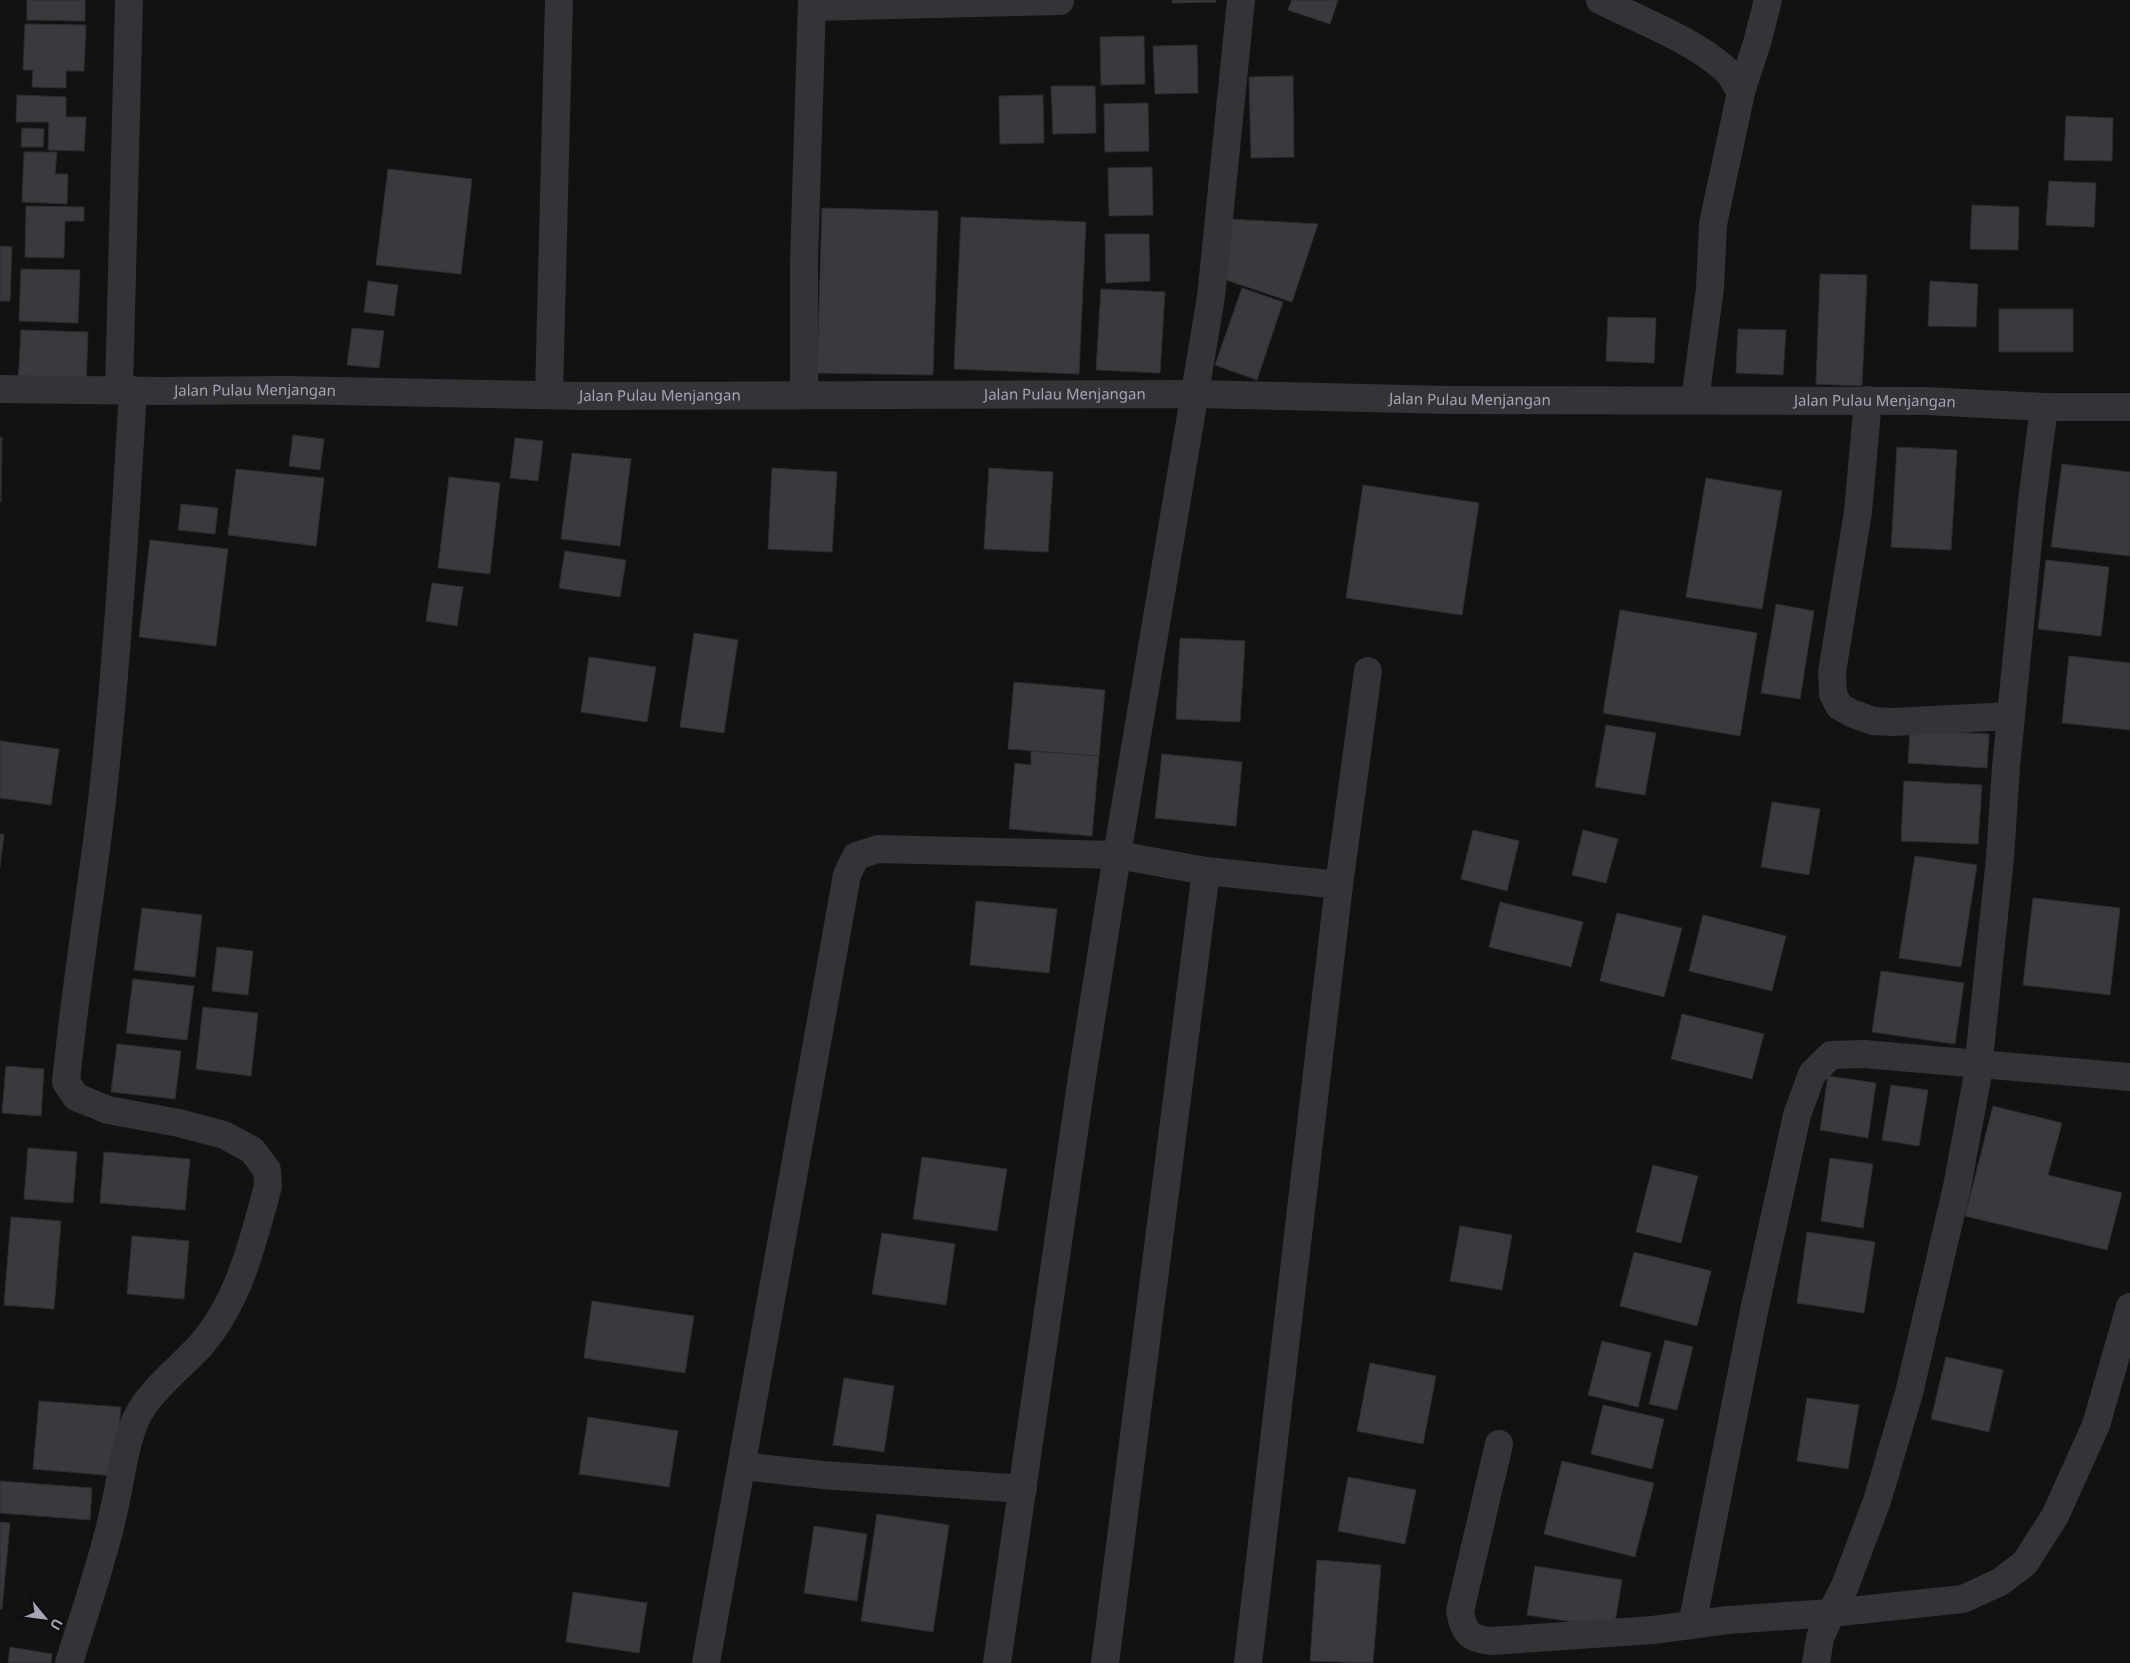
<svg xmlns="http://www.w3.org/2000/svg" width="2130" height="1663" font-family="'Noto Sans',sans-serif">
  <rect width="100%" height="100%" fill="#121213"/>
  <g fill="#3a393e" stroke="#2d2c2f">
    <path d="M27,0h58v21l-58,-1z"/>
    <path d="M1172,0h44v2l-44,1z"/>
    <path d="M1292,0h46l-8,24 -42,-14z"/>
    <path d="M25,24l61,1 -2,46h-18v17l-34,-1 1,-17h-10z"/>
    <path d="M1144,36l1,48 -44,1 -1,-48z"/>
    <path d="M1197,45l1,48 -43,1 -2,-48z"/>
    <path d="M1293,76l1,81 -43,1 -2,-81z"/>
    <path d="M1051,86h44l1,47 -43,1z"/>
    <path d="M17,95l49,2v20h20l-2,34 -36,-1 1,-28h-33z"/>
    <path d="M1043,95l1,48 -44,1 -1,-48z"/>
    <path d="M1148,103l1,48 -44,1 -1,-48z"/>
    <path d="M2066,116l47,2 -1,43 -48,-1z"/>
    <path d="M22,128l22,1 -1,18h-22z"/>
    <path d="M24,152h33l-2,22h13l-1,30 -45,-2z"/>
    <path d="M1152,167l1,48 -44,1 -1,-48z"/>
    <path d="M388,169l84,10 -11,95 -85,-9z"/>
    <path d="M2049,181l47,2 -2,44 -48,-2z"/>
    <path d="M1972,205l47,2 -1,43 -48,-1z"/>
    <path d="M26,206l58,1v14h-19l-1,37 -39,-1z"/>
    <path d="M822,208l116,3 -5,164 -116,-2z"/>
    <path d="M961,217l125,5 -7,152 -125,-5z"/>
    <path d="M1230,219l88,5 -26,78 -66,-22z"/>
    <path d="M1105,234h44l1,47 -44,2z"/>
    <path d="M0,246l12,1 -2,54h-10z"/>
    <path d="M21,269l59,1 -2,53 -59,-2z"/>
    <path d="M1820,274l47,1 -5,111 -46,-2z"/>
    <path d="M368,281l30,4 -4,31 -30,-4z"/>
    <path d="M1930,281l48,3 -2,43 -48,-1z"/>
    <path d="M1242,288l41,14 -26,78 -42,-15z"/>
    <path d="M1101,289l64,3 -5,81 -64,-3z"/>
    <rect x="1999" y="309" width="74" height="43"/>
    <path d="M1608,317l48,1 -2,45 -48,-2z"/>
    <path d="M352,328l32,3 -5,37 -32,-3z"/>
    <path d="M1738,329l48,1 -3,45 -47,-2z"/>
    <path d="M21,330l67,2 -2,53 -68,-2z"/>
    <path d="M293,435l31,4 -4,31 -31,-4z"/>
    <path d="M0,437h2l-1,65h-1z"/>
    <path d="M515,438l28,3 -5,40 -28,-3z"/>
    <path d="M1897,447l60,3 -6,100 -60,-3z"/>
    <path d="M572,453l59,6 -11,87 -59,-7z"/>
    <path d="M2062,464l68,8v84l-79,-9z"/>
    <path d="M772,468l65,4 -5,80 -64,-3z"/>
    <path d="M989,468l64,4 -5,80 -64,-3z"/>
    <path d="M236,469l88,9 -8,68 -88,-11z"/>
    <path d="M449,477l51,6 -10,91 -52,-6z"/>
    <path d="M1706,478l76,13 -20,118 -76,-12z"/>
    <path d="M1363,485l116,18 -17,112 -116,-17z"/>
    <path d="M181,504l37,4 -3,26 -37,-4z"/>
    <path d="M150,540l78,9 -12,97 -77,-9z"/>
    <path d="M565,551l61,9 -6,37 -61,-9z"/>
    <path d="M2046,560l63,7 -8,69 -63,-7z"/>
    <path d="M432,583l31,4 -6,39 -31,-5z"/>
    <path d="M1776,604l38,7 -14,88 -39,-6z"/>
    <path d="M1620,610l137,23 -17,103 -137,-23z"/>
    <path d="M694,633l44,7 -14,93 -44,-6z"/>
    <path d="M1180,638l65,3 -5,81 -64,-3z"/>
    <path d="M2069,656l61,7v67l-68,-7z"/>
    <path d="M589,657l67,10 -9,55 -66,-10z"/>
    <path d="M1014,682l91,8 -6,66 -91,-7z"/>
    <path d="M1606,725l50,8 -11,62 -50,-8z"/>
    <path d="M1910,730l79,4 -2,34 -79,-5z"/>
    <path d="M0,741l59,8 -8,56 -51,-7z"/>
    <path d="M1031,751l68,5 -7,80 -83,-7 6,-66 16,2z"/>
    <path d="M1162,754l80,8 -6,64 -81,-8z"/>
    <path d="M1904,781l78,4 -4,59 -77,-3z"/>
    <path d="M1772,802l48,7 -11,66 -48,-8z"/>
    <path d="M1473,830l46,11 -12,50 -46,-12z"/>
    <path d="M1583,830l35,9 -12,44 -34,-8z"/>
    <path d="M0,834h4l-4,33z"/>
    <path d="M1915,856l62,9 -16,102 -62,-9z"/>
    <path d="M2033,898l87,10 -10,87 -87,-10z"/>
    <path d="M976,901l81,8 -8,64 -79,-8z"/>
    <path d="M1500,902l83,20 -12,45 -82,-20z"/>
    <path d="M142,908l60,7 -7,62 -61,-7z"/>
    <path d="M1617,913l65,15 -18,69 -64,-16z"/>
    <path d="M1703,915l83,21 -14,55 -83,-20z"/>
    <path d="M217,947l36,4 -5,44 -36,-4z"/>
    <path d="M1881,971l83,12 -9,61 -83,-12z"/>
    <path d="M133,979l61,7 -7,54 -61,-7z"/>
    <path d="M203,1007l55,6 -7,63 -55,-7z"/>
    <path d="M1682,1014l82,20 -12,45 -81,-20z"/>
    <path d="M117,1044l64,7 -6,48 -64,-7z"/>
    <path d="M6,1066l38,3 -3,47 -39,-3z"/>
    <path d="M1828,1076l48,7 -8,55 -48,-8z"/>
    <path d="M1891,1085l37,5 -9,56 -37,-6z"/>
    <path d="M1993,1106l69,17 -14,52 74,18 -15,57 -142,-34z"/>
    <path d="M28,1148l49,4 -4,51 -49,-4z"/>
    <path d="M104,1152l86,7 -5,51 -85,-7z"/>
    <path d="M922,1157l85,12 -10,62 -84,-12z"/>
    <path d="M1830,1158l43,6 -10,64 -42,-7z"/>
    <path d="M1653,1165l45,11 -17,67 -45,-11z"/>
    <path d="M11,1217l50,4 -7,88 -50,-4z"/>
    <path d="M1460,1226l52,9 -10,55 -52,-9z"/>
    <path d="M1807,1232l68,10 -11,71 -67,-10z"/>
    <path d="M882,1233l73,11 -9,61 -74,-11z"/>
    <path d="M132,1236l57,5 -5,58 -57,-5z"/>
    <path d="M1634,1252l77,19 -14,55 -77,-20z"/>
    <path d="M592,1301l102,15 -9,57 -101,-15z"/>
    <path d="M1665,1340l28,7 -16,63 -28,-6z"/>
    <path d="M1602,1341l49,12 -13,54 -50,-12z"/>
    <path d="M1946,1357l57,13 -14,62 -58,-13z"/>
    <path d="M1370,1363l66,13 -13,68 -66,-13z"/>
    <path d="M844,1378l50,8 -10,66 -51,-7z"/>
    <path d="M1807,1398l52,7 -11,64 -51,-8z"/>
    <path d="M39,1401l82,6 -6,69 -82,-7z"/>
    <path d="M1603,1405l61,14 -12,50 -61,-15z"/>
    <path d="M588,1417l90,14 -9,56 -90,-13z"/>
    <path d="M1562,1461l92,22 -19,74 -91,-23z"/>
    <path d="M1348,1477l68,13 -11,54 -67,-13z"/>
    <path d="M0,1481l92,7 -2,32 -90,-7z"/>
    <path d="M877,1514l72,11 -16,107 -72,-11z"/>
    <path d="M0,1522l10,1 -8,86h-2z"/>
    <path d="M814,1526l53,8 -10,67 -53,-8z"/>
    <path d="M1317,1560l64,5 -8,98 -63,-2z"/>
    <path d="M1535,1566l87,14 -8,48 -87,-13z"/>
    <path d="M573,1592l74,11 -8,50 -73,-11z"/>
    <path d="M10,1647l42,7 -1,9h-43z"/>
  </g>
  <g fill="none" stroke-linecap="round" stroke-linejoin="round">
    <g stroke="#333338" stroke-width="28">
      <path d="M1600,0c39,20 93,40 125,69 7,6 11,16 16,23"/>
      <path d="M812,7l248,-6"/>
      <path id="s1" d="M0,389l161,2 126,-1 298,6 611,-2 254,6 476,1 118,6h86"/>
      <path d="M119,390l10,-390"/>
      <path d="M549,394l10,-394"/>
      <path d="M804,395v-131l8,-264"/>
      <path d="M1695,400l15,-112 3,-64 28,-132 16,-49 11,-43"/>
      <path d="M1868,400l-10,112 -26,160 1,22 6,12 12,7 22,8 20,1 118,-6"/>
      <path d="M1499,1444l-39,167c4,22 9,28 32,30l161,-11 75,-10 103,-7 132,-14 37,-17 25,-19 30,-47 41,-91 34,-118"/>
      <path d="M742,1466l81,9 200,14"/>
      <path d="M1692,1625l62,-314 43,-196 15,-41 19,-19 33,-1 266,23"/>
      <path d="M69,1663c15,-49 33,-99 44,-149 8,-32 10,-65 23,-95 12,-27 45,-52 65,-74 38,-44 52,-103 67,-159l-1,-16 -15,-20 -28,-15 -45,-12 -71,-13 -32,-13 -10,-15c9,-94 25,-187 36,-281 15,-136 23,-274 31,-411"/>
      <path d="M706,1663l141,-788 9,-19 22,-7 239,6 89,16 133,14"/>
      <path d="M997,1663l85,-586 35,-222 94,-558 30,-297"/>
      <path d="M1105,1663l101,-792"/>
      <path d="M1248,1663l91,-778 29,-214"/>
      <path d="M1816,1663l4,-25 11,-25 14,-27 32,-85 32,-108 48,-206 20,-108 23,-221 6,-91 26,-266 12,-94"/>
    </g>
  </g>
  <g text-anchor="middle" stroke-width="4.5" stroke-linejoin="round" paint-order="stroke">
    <g font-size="15" fill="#a4a4b4" stroke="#0d0d0e">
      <text dy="5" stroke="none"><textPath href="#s1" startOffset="255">Jalan Pulau Menjangan</textPath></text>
      <text dy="5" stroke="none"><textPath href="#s1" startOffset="1065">Jalan Pulau Menjangan</textPath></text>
      <text dy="5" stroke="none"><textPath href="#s1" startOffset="660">Jalan Pulau Menjangan</textPath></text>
      <text dy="5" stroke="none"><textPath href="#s1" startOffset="1470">Jalan Pulau Menjangan</textPath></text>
      <text dy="5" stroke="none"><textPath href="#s1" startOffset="1875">Jalan Pulau Menjangan</textPath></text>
    </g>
  </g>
  <g transform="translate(45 1618) rotate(119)" stroke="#0d0d0e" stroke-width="4" paint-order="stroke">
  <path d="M0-4L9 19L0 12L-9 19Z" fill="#a4a4b4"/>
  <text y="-8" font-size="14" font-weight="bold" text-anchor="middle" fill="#a4a4b4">U</text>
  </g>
</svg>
